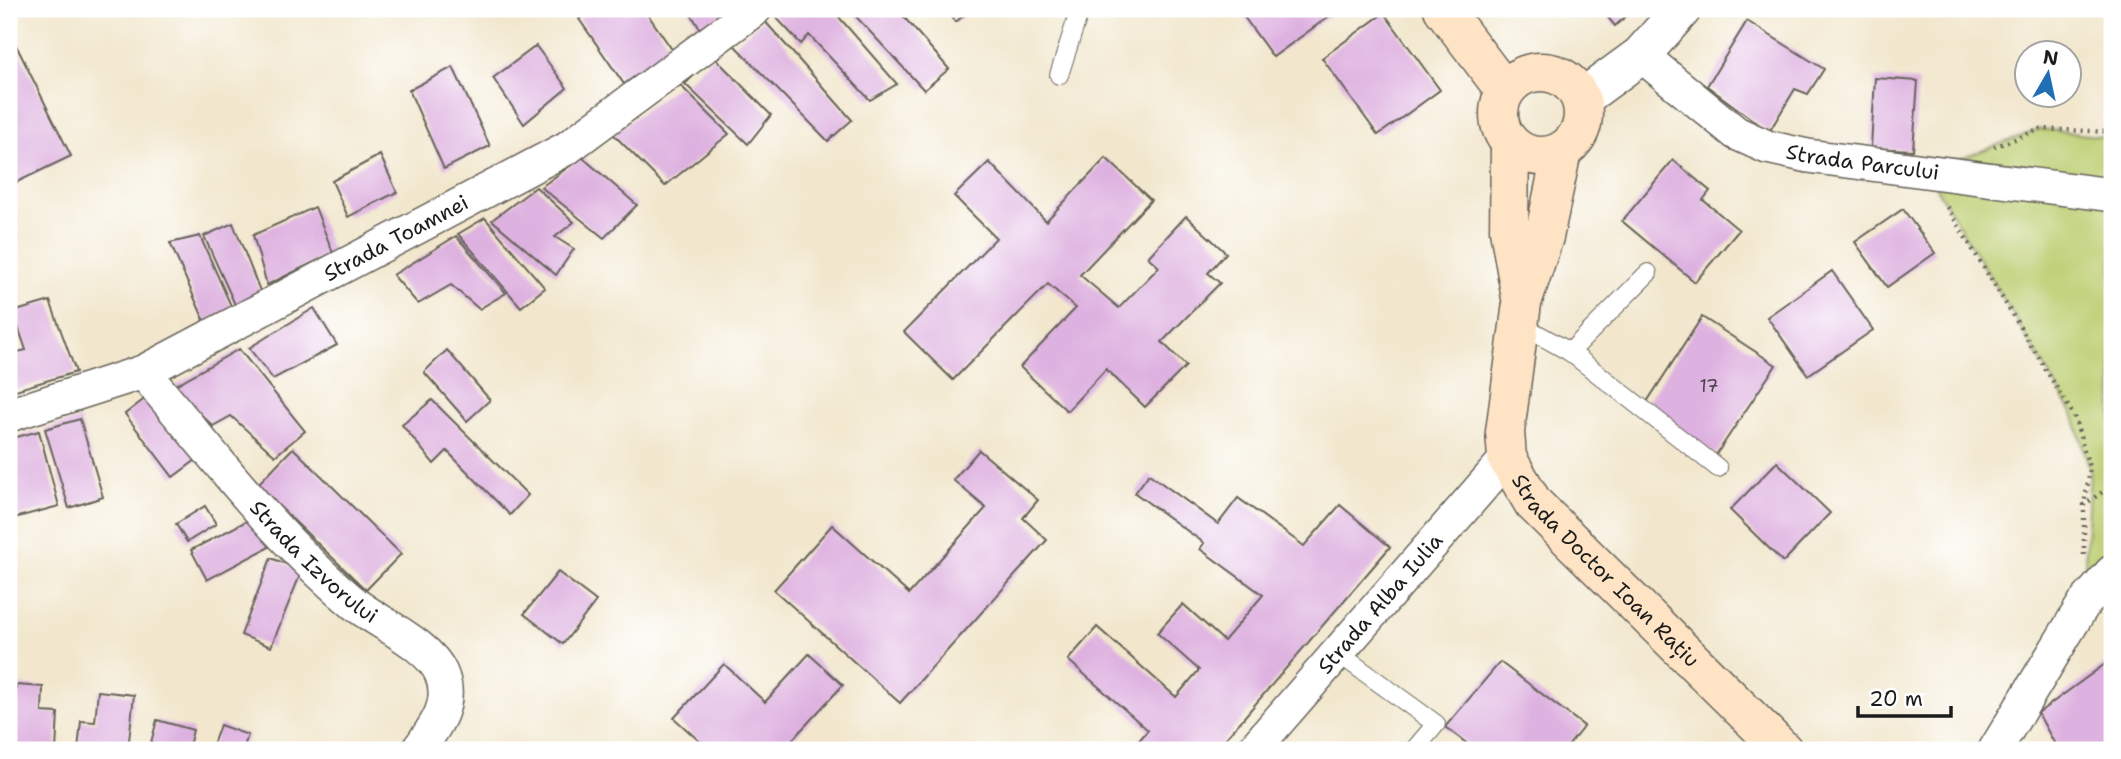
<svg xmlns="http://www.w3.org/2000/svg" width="2121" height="759" font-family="'Shantell Sans',sans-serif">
  <rect width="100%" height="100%" fill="#fff"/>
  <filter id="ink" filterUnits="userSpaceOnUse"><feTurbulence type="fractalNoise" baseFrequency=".0143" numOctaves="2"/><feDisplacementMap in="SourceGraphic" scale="14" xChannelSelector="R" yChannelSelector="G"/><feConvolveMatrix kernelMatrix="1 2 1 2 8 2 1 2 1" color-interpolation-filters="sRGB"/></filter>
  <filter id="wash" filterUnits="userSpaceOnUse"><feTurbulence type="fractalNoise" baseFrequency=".00686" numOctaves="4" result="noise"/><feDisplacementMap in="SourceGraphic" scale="28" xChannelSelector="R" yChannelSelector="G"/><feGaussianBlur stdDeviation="1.57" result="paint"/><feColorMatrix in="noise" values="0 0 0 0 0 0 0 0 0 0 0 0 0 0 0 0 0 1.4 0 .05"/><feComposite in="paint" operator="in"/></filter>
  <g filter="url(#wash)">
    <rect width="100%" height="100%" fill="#f2e7cd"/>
    <path fill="#bccd6f" stroke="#6c7446" stroke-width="2" d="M2041,129l71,9v446l-29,21 7,-135 -16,-54 -148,-245z"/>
    <g id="blocks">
      <g fill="#deb2e0">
        <path d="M593,9h51l29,42 -49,33 -45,-65z"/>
        <path d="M688,9h43l-31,20z"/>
        <path d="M779,9h53l65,75 -27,16 -61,-65 -8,9 -29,-31z"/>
        <path d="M849,9h48l52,60 -25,21z"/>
        <path d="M945,9h26l-15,13z"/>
        <path d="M1339,9l-66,48 -34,-47 2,-1z"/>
        <path d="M1601,9h33l-19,17z"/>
        <path d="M1384,13l56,77 -62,45 -56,-77z"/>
        <path d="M763,19l89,101 -24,21 -94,-96z"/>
        <path d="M1747,21l77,48 -16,25 -13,-5 -26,43 -62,-46z"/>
        <path d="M9,31l62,125 -62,30z"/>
        <path d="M536,46l31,42 -43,36 -31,-46z"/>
        <path d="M713,56l58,59 -23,29 -63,-60z"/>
        <path d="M453,67l37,79 -46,23 -35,-79z"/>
        <path d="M1875,78l43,3 -5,69 -42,-2z"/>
        <path d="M679,84l50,50 -64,52 -52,-52z"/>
        <path d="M380,155l17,37 -49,25 -16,-36z"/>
        <path d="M582,157l55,48 -33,33 -63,-51z"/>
        <path d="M1106,158l45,42 -71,75 39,33 40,-41 -11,-10 38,-41 40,37 -18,20 12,10 -58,59 24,24 -41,41 -39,-38 -39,42 -47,-44 56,-59 -28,-24 -95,96 -49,-48 92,-94 -42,-42 35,-34 57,59z"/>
        <path d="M1673,160l37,31 -7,9 36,30 -44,52 -73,-61z"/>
        <path d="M536,187l38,35 -19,15 19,12 -18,26 -64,-55z"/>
        <path d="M315,207l18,46 -66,32 -14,-50z"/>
        <path d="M1903,209l32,44 -48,34 -32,-45z"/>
        <path d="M485,218l60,70 -24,19 -63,-73z"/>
        <path d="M233,223l29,73 -26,11 -32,-71z"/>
        <path d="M200,236l32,72 -27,14 -35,-79z"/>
        <path d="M456,236l50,57 -27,16 -28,-24 -33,19 -25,-29z"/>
        <path d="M1832,271l41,59 -65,45 -41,-58z"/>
        <path d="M50,301l26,71 -67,20v-38l17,-4 -13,-38z"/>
        <path d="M314,308l23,37 -64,34 -24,-31z"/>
        <path d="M1702,317l74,48 -60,90 -73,-47z"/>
        <path d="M239,349l66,82 -30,25 -44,-40 -18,10 -41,-39z"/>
        <path d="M447,350l43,50 -23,21 -43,-49z"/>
        <path d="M151,394l49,63 -27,20 -48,-63z"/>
        <path d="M432,400l96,95 -18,20 -63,-64 -13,13 -32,-39z"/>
        <path d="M80,419l23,78 -34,11 -24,-79z"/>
        <path d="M39,431l20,75 -45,12 -5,-20v-59z"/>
        <path d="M293,448l108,106 -35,36 -109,-105z"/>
        <path d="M979,450l59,50 -15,18 24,22 -147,163 -126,-113 58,-65 77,69 77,-86 -33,-28z"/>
        <path d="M1777,462l53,51 -47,49 -53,-52z"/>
        <path d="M1149,474l69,50 20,-26 66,48 36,-41 50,42 -174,203h-85l17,-20 -80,-70 29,-33 79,70 23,-27 -42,-37 26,-29 41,37 39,-46 -63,-46 4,-6 -69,-50z"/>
        <path d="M205,506l11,18 -29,18 -11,-18z"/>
        <path d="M256,516l15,30 -64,34 -16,-30z"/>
        <path d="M271,558l31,12 -31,77 -30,-12z"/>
        <path d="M558,572l38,29 -33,43 -39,-30z"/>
        <path d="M809,654l34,31 -51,55 12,10h-95l-35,-32 50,-54 41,38z"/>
        <path d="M2112,659v91h-54l-20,-37z"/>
        <path d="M1500,662l84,64 -19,24h-94l2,-2 -28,-21z"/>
        <path d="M16,685l27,2 -1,25 16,1 -2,37h-44z"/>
        <path d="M98,691l36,4 -6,55h-50l3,-29 14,1z"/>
        <path d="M157,720l36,10 -5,20h-39z"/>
        <path d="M220,725l28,10 -5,15h-32z"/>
      </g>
    </g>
  </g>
  <g filter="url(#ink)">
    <use href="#blocks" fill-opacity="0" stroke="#67635a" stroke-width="2"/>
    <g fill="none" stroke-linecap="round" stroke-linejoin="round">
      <defs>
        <g id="service">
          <path d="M1059,75l21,-66"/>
          <path d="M1518,323l52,29 148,116"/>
          <path d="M1570,352l78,-79"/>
          <path d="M1338,653l98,71 -22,26"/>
        </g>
        <g id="minor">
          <path id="s1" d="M1641,55l95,78 31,14 41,9 304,39"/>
          <path id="s2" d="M143,372c68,79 132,166 212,232 24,19 74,41 86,69 13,30 -6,54 -23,77"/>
          <path id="s3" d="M9,415l134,-43 424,-224 188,-139"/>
          <path id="s4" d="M1253,750l254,-292"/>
          <path d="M1995,750l88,-145 29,-33"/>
        </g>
        <path id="tertiary" d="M1581,99l60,-44 41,-46"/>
        <g id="secondary">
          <path d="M1443,9l62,82"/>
          <circle cx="1541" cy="114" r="42"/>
          <path d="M1510,143l-1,87 12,68"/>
          <path id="s5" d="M1562,151l-18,86 -22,66 -17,129 2,26 26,45 250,247"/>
        </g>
      </defs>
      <use href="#service" stroke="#67635a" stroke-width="20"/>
      <use href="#minor" stroke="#67635a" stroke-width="36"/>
      <use href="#tertiary" stroke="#67635a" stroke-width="41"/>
      <use href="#secondary" stroke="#67635a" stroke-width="41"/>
      <g stroke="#67635a" stroke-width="4.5" stroke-dasharray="2 5" stroke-linecap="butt">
        <path d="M1994,147l47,-18 71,3"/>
        <path d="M1947,207l127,209 16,54 -6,35"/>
        <path d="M2084,555v-50l28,-20"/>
      </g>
      <use href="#service" stroke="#fff" stroke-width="18"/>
      <use href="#minor" stroke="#fff" stroke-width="33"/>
      <use href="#tertiary" stroke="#fff" stroke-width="38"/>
      <use href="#secondary" stroke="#fee4c5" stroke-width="38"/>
    </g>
  </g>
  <g text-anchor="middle" stroke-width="5" stroke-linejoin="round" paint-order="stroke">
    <g font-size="18" fill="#4c424d">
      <text x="1709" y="392">17</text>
    </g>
    <g font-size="21" fill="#1c1c1c" stroke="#fff">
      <text dy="7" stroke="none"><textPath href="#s1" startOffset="254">Strada Parcului</textPath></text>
      <text dy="7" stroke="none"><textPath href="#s3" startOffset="427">Strada Toamnei</textPath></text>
      <text dy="7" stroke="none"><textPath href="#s2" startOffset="256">Strada Izvorului</textPath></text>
      <text dy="7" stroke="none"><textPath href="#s5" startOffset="464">Strada Doctor Ioan Rațiu</textPath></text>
      <text dy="7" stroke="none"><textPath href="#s4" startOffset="194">Strada Alba Iulia</textPath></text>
    </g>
  </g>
  <rect width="2121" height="759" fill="none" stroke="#fff" stroke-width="35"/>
  <g transform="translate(2048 74) rotate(9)"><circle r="33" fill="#ffffff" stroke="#a4a4a4" stroke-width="2"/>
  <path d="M0-5L12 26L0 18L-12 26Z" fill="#1f6fb2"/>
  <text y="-10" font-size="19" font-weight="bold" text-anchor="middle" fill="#1c1c1c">N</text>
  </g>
  <path d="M1858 706v10h93v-10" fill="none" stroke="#1c1c1c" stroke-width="3.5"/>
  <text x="1869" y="706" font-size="21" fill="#1c1c1c" stroke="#ffffff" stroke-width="5" paint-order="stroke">20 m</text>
</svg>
